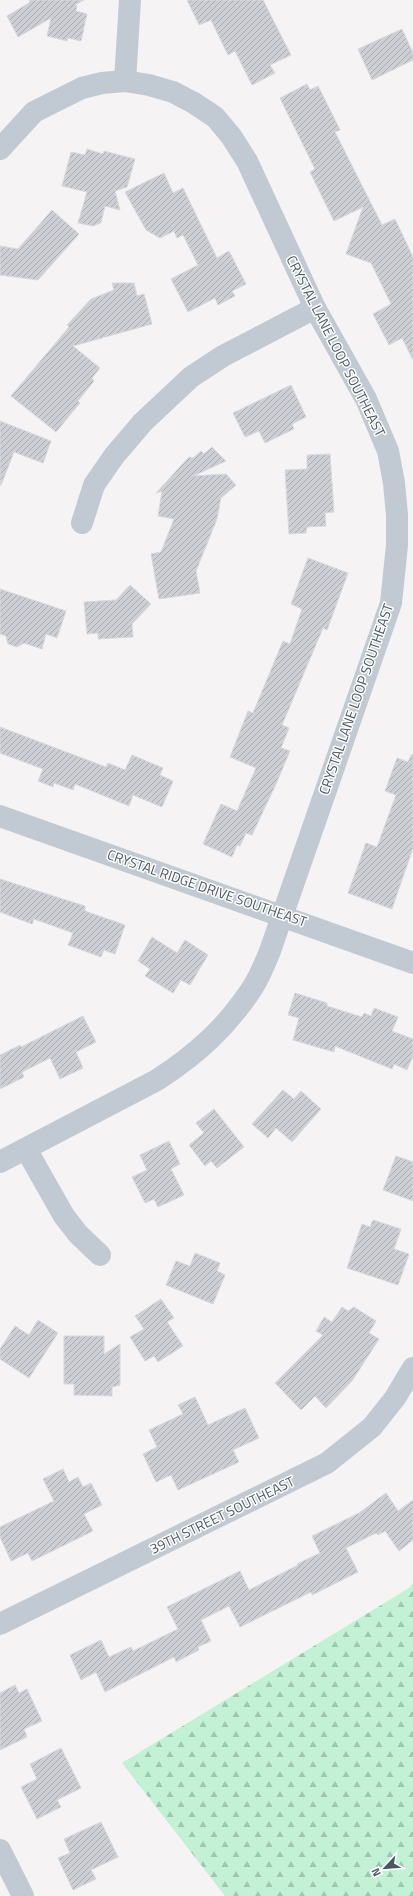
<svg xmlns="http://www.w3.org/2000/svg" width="413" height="1896" font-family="'Titillium Web',sans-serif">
  <defs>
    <pattern id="forest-firs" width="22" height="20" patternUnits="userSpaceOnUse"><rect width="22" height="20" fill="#c3f1d5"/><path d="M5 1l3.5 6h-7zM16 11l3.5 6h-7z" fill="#a0c6b0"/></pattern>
    <pattern id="building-hatch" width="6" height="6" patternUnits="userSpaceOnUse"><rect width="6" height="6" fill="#cdcfd5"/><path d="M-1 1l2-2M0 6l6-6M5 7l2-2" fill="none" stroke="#a8abb0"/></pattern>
  </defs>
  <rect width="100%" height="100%" fill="#f5f3f3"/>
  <path fill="url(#forest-firs)" d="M413,1583v313h-188l-103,-133 287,-175z"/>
  <g fill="url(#building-hatch)" stroke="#d7d9de">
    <path d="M30,0h54l-9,5 2,1 -1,5 11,3 -6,27 -13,-3 -1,3 -20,-5 4,-18 -33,19 -11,-21 22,-13z"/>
    <path d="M187,0h76l28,55 -21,10 5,8 -23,12 -17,-34 -7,4 -17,-35 -12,5z"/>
    <path d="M402,29l11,24v7l-41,20 -14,-31z"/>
    <path d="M307,84l3,6 8,-4 22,44 -5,2 47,93 13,-6 18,38v103l-11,-22 -13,7 -16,-31 18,-10 -20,-41 -25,-9 17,-47 -29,14 -24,-49 5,-3 -35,-71z"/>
    <path d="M87,149l16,5 1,-3 31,8 -8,28 -12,4 5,19 -15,-4 -4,17 -8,3 -15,-3 9,-31 -25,-6 9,-34 14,3z"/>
    <path d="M164,173l9,20 10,-5 34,70 12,-7 17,33 -14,7 3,5 -17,9 -3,-7 -27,14 -17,-33 27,-14 -15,-30 -6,3 -3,-7 -14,7 -14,-8 -21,-38z"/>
    <path d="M52,210l27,24 -41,46 -38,-5v-29l18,3z"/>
    <path d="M112,283h22l3,13 7,-2 8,30 -79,22 27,22 -8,10 2,3 -16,20 2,2 -24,29 -45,-36 58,-69 -2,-2 24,-26 23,-9z"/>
    <path d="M291,385l15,32 -14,7 2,5 -29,14 -6,-12 -14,6 -12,-24z"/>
    <path d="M0,421l51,20 -8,22 -29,-11 -13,33h-1z"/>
    <path d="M212,447l14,14 -33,15 33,-2 10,11 -15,13 -4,21 -21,52 4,22 -41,6 -8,-45 10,-2 13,-33 -16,-3 4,-25 -6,2 33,-36 4,1 8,-7 3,3z"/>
    <path d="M330,454l4,58 -9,1 1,13 -19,1 -1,6 -17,1 -4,-64 22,-1v-14z"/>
    <path d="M308,558l40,15 -21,57 -4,-2 -41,97 7,3 -8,20 9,3 -14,33 -24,51 -6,-2 -6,13 -3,-1 -5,12 -29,-13 18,-40 16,7 19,-43 -26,-11 18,-46 5,2 30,-72 7,3 12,-35 -11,-5z"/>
    <path d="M130,585l21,19 -19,20 1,13 -35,2v-6l-11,1 -3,-32 32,-2z"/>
    <path d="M0,589l66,22 -9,27 -11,-4 -4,15 -18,-6 -7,4 -9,-3 -2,-8 -6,-2z"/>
    <path d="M0,727l106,40 2,-4 17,7 7,-15 31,13 -3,7 13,6 -11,26 -29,-12 -4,11 -54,-22 -2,6 -19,-7 -1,4 -15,-6 5,-12 -43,-16z"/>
    <path d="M411,755h2v93l-21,61 -44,-16 18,-50 11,4 19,-52 -11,-4 12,-33 11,4z"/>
    <path d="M0,879l85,27v5l40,14 -10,29 -11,-4 -3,7 -33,-12 5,-12 -39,-14 -2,5 -32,-12z"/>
    <path d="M152,937l25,16 8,-13 23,15 -18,30 -9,-5 -8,13 -28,-17 5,-7 -12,-8z"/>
    <path d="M295,993l32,10v3l35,11 2,-4 7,3 3,-8 24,9 -6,14 21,8v17l-6,14 -13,-6 -2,5 -57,-23 -1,6 -41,-12 6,-22 -11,-3z"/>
    <path d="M83,1016l13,26 -20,10 7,16 -23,11 -10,-21 -28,14 2,5 -24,12v-34l20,-10 1,2z"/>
    <path d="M283,1090l11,9 7,-8 20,18 -29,33 -16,-14 -8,10 -16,-14z"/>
    <path d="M214,1109l30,38 -27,21 -6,-7 -6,5 -16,-21 15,-12 -8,-10z"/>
    <path d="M169,1141l11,23 -9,5 13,26 -26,12 -4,-8 -9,4 -13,-26 15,-7 -7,-15z"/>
    <path d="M396,1156l17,6v39l-30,-11z"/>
    <path d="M373,1220l28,9 -7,20 15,5 -11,31 -51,-17 15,-44 8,3z"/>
    <path d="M195,1253l25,10 -3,8 8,4 -12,29 -47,-19 10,-24 14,5z"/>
    <path d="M161,1299l13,19 -7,4 16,24 -25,16 -4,-6 -9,5 -15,-24 14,-8 -9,-13z"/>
    <path d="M342,1307l6,4 6,-4 22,14 -7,12 10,6 -27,42 -26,27 -11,-12 -14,14 -26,-27 48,-48 -7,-4 8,-14 8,5z"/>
    <path d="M38,1320l20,13 -29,45 -29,-19v-10l15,-23 14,9z"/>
    <path d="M64,1336h40v18l16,-10v41l-8,2v9l-38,-1v-11h-10z"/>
    <path d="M195,1397l13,28 37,-17 14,30 -26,12 6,12 -61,28 -7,-15 -15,7 -13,-28 14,-7 -8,-17 34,-16 -5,-9z"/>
    <path d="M63,1469l6,13 9,-5 5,10 8,-4 11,22 -18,9 9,17 -61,30 -4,-8 -17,8 -11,-24v-10l54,-26 -11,-22z"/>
    <path d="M386,1493l12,18 15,-11v40l-14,11 -14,-20 -7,4 -2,-2 -30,15 12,24 -46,23 -1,-3 -71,35 -11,-21 -28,14 10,21 -13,6 1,3 -23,12 -2,-5 -69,35 -9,-20 -15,8 -11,-25 31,-15 8,17 22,-10 2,4 45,-22 -11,-22 73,-36 9,19 49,-25 -1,-1 23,-11 -8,-17 47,-23z"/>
    <path d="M15,1685l4,8 8,-4 15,32 -18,8 3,8 -27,13v-57z"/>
    <path d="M61,1748l20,40 -24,12 4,7 -24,12 -16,-32 16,-8 -7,-15z"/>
    <path d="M101,1822l17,35 -27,13 5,9 -23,11 -15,-32 12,-5 -6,-14z"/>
  </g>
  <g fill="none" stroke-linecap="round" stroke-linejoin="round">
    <g stroke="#c1cad2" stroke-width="22">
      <path d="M125,81l5,-81"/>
      <path d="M0,149l34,-37 48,-24 20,-5 23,-2 24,4 24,7 21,11 21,14 16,19 16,25 68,147 51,91 22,52 6,32 3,32v30l-6,58 -121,348c-5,12 -10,25 -17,36 -26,40 -56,67 -96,93l-157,82"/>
      <path d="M82,523l12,-38 20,-29 29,-34 48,-45 32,-21 92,-48"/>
      <path d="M0,816l413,147"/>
      <path d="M26,1149l38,67 14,18 22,21"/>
      <path d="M0,1624l327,-161 45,-36 23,-29 18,-30"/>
      <path d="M0,1850l23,46"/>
    </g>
  </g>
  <g text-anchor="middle" stroke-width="3" stroke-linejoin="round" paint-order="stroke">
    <g font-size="14" fill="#4a5661" stroke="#fff">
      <text transform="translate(336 346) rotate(63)" y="5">CRYSTAL LANE LOOP SOUTHEAST</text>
      <text transform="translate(356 699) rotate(-71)" y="5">CRYSTAL LANE LOOP SOUTHEAST</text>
      <text transform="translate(207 888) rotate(19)" y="5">CRYSTAL RIDGE DRIVE SOUTHEAST</text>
      <text transform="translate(222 1515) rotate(-26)" y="5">39TH STREET SOUTHEAST</text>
    </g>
  </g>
  <g transform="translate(385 1868) rotate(244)" stroke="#ffffff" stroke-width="3" paint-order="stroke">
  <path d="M0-3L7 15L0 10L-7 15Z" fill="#4a5661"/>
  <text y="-6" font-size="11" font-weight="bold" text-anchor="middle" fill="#4a5661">N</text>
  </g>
</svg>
